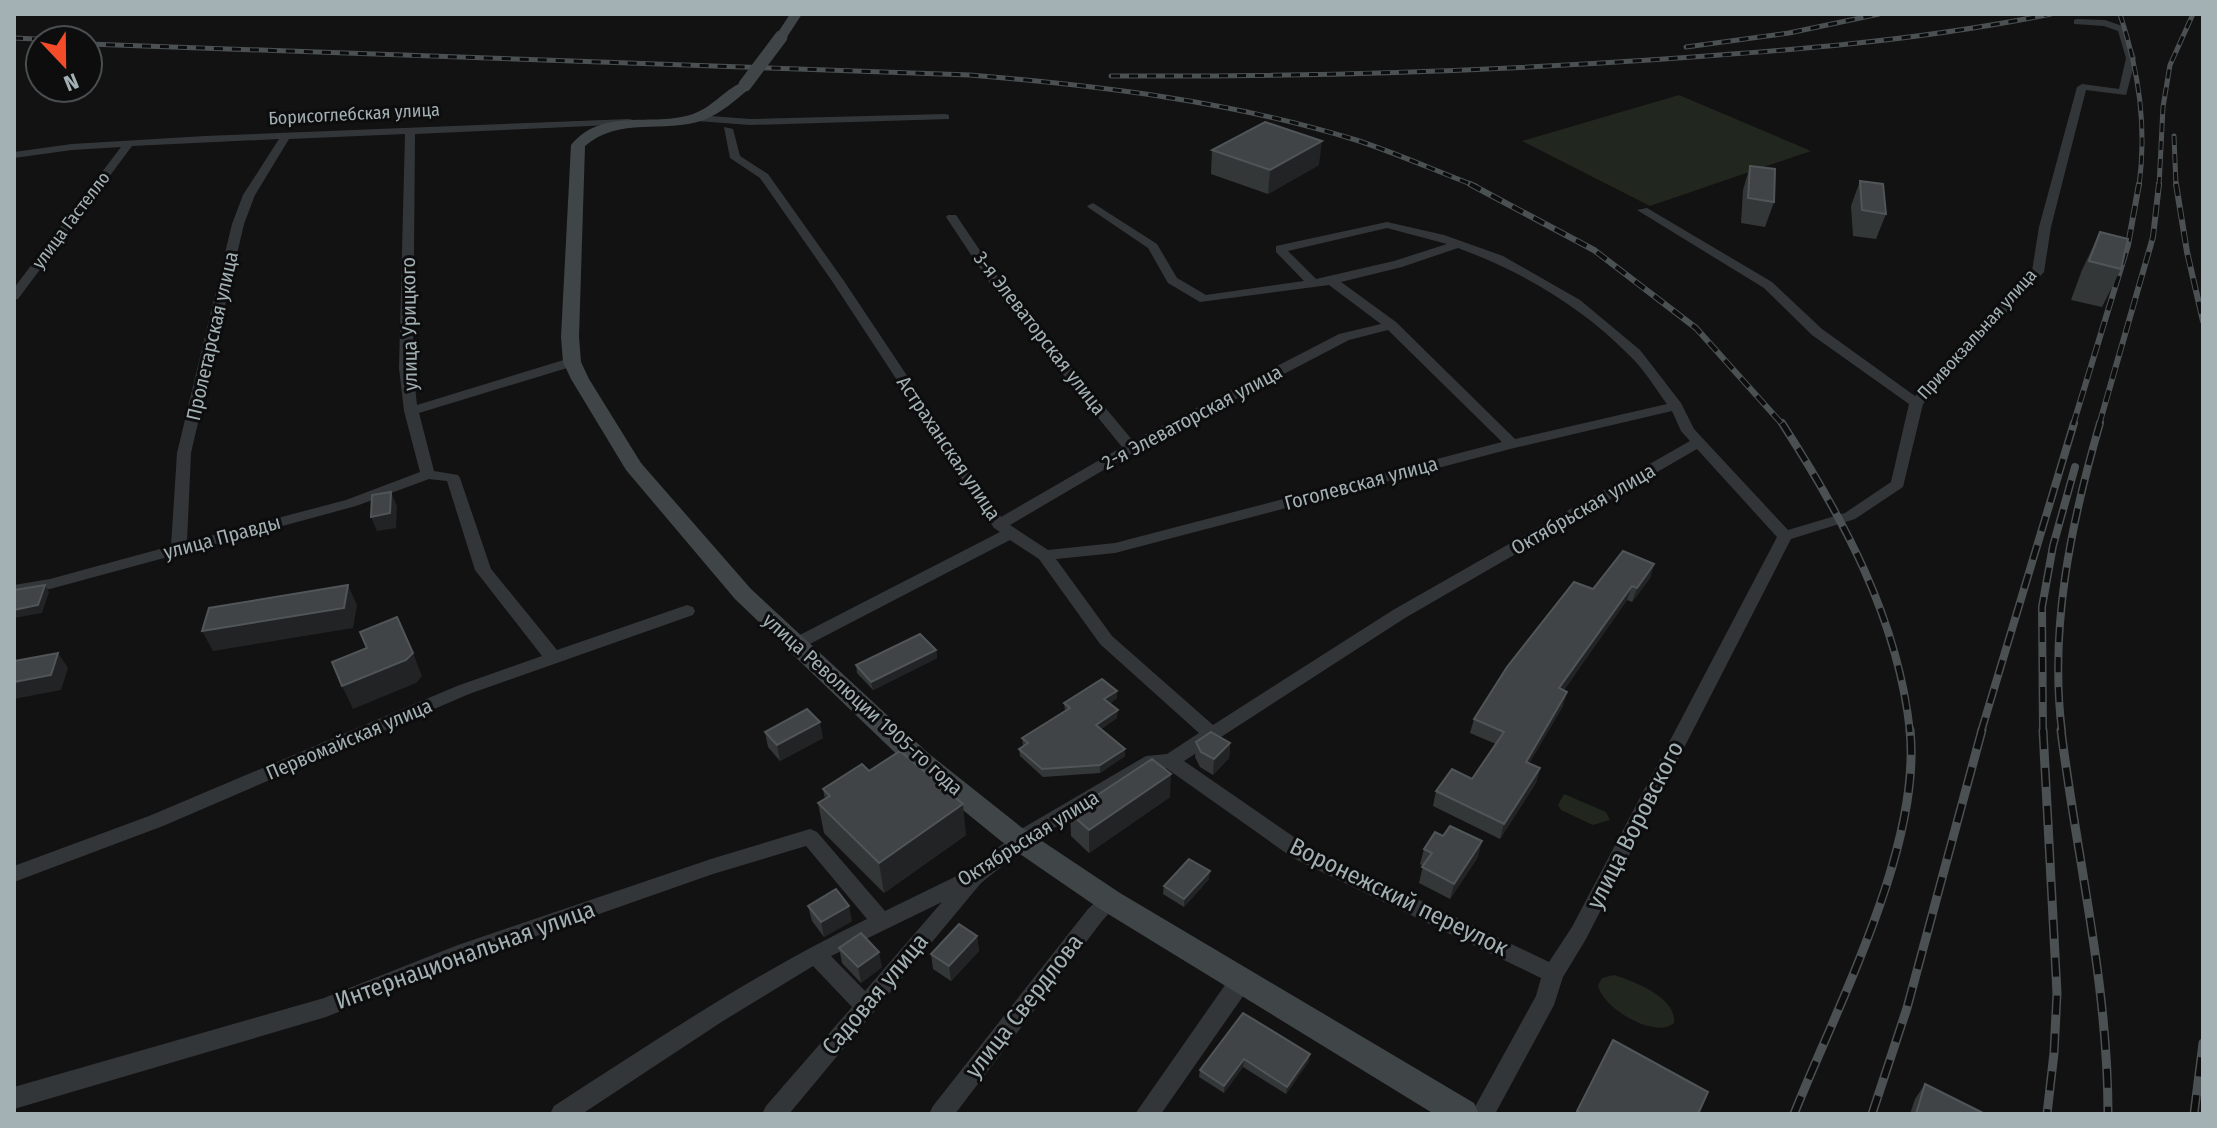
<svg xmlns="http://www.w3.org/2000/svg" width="2217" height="1128" font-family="'Fira Sans Condensed',sans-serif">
  <rect width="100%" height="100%" fill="#121213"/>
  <g fill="#21261e">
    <path d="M1679,95l132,56 -161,55 -128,-65z"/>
    <path d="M1564,794l42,18 4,8 -17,5 -32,-15 -3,-5z"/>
    <path d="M1614,975c20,6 63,23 60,48 -19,17 -73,-16 -76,-38l4,-7z"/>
  </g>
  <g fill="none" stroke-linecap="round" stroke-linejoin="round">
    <g fill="#333638" fill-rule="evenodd">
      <path d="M2077,19l28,1 20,7 11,31 -10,37 -40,-5 -35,137 -7,45 -121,132 -20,83 -48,32 -64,20 -205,400 -23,38 -9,28 -59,109h-24l65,-118 5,-18 -248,-120 -127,-90h-10l-119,70 -56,45 -192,231h-27l4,-8 86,-99 -39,-41 -90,55 -141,93h-32l4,-8c102,-66 203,-134 313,-187l-61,-73 -93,28 -248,87 -139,56 -312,92v-22l310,-89 134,-53 253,-86 99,-30 7,3 68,79 86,-42 52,-41 123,-72 21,-2 32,-21 -99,-89 -61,-85 -29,-19 -208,108h-12l-3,-4 3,-4 210,-108 -6,-4 -162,-247 -72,-103 -30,-20 -6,-31 9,2 7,27 28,18 76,107 157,236 121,-70 -127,-156 -49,-74 2,-2h8l48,71 129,155 206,-107 42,-10 -52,-39 -129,17 -32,-19 -20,-35 -59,-40 -2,-2 6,-3 64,41 20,34 29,17 98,-14 -28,-29v-6l111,-24 57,13 59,21 77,44 60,50 41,53 13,26 94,101 57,-17 46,-31 18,-78 -97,-69 -48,-47 -127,-78 10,-2 125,74 50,47 93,67 117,-125 7,-44 38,-140 5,-3 37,5 7,-31 -8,-27 -14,-5 -30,-2v-4zM1387,228l60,16 -53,17 -78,18 -28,-28zM1458,248c63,23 124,59 171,107 15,14 26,33 38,49l-152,35 -119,-117 -55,-40 61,-15zM1388,330l114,112 -387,101 -67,7 -38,-25 126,-74 213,-111zM1672,411l9,20 9,10 -297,169 -180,115 -101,-89 -56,-77 59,-6 399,-105zM1697,449l80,88 -205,390 -23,35 -242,-116 -123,-85 221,-143zM942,902l-77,89 -34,-35z"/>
      <path d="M945,114l4,1v4l-199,6 -53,-4 -5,-3 5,-3 53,4z"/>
      <path d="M629,119l4,1v4l-218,10 -2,234 4,37 150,-46h10v6l-158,48 15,58 24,4 2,3 31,91 66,81 130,-45 6,2 2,4 -2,4 -224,79 -306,132 -149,56v-16l135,-50 308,-130 85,-30 -67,-86 -28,-89 -18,-2 -73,27 -306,83 -36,6v-10l36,-6 121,-33 6,-93 55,-229 11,-29 36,-56 -147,7 -114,153 -4,1v-12l107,-141 -49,3 -58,8v-6l58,-8 133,-8zM405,134l-6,234 5,43 16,61 -74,28 -159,42 4,-89 53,-229 11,-29 34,-56z"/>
      <path d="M1110,893l7,2 3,6 -18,20 -147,193h-26l4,-8 155,-197 15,-14z"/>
      <path d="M1240,973l8,2 3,7 -3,7 -87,125h-26l97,-139z"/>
    </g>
    <g fill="#404648" fill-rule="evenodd">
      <path d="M790,14h12l-17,26h-8l-2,-3z"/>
      <path d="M745,81l7,4 -2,3c-14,12 -29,25 -46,32 -41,14 -84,-4 -119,26l-6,191 2,25 8,17 52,84 110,126 177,164 93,74 99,66 354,210 5,11h-45l-334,-205 -99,-68 -91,-74 -175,-168 -109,-129 -55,-91 -8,-17 -2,-25 10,-192c33,-39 80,-17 122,-31 20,-7 33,-26 52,-33z"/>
    </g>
    <defs>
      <g id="rail-far3">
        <path d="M2120,14c19,58 27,112 19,172"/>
        <path d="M14,38l45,2"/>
        <path d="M88,44l882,31c131,11 260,26 386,65 40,13 80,31 120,46"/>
        <path d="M1686,47l103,-14 90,-19"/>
        <path d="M1111,76c180,1 359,-4 538,-16 135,-9 269,-19 402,-46"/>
        <path d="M2174,136l2,50"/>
        <path d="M2159,186l4,-79 7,-42 23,-51"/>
      </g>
      <g id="rail-far2">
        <path d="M1470,184l124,66 102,78 87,97"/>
        <path d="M2176,184l11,68 16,69"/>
        <path d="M2073,425l55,-180 11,-61"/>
        <path d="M2099,425l54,-188 6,-53"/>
      </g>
      <g id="rail-far1">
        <path d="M1782,423c61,95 116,195 128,309"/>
        <path d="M1981,732l93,-309"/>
        <path d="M2043,732l-1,-125 11,-61 22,-79"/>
        <path d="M2062,732c-13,-104 9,-209 38,-309"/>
      </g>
      <g id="rail">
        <path d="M2043,730l14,263 -3,60 -7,61"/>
        <path d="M2061,730c16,129 47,254 47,384"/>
        <path d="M1794,1114c43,-108 128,-268 116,-384"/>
        <path d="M1872,1114l35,-106 75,-278"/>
        <path d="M2194,1114l9,-71"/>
      </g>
    </defs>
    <use href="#rail-far3" stroke="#4b5153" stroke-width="5"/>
    <use href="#rail-far2" stroke="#4b5153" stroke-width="6"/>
    <use href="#rail-far1" stroke="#4b5153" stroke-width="8"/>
    <use href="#rail" stroke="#4b5153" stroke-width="9"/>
    <use href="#rail-far3" stroke="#0d0d0e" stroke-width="3" stroke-dasharray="9" stroke-linecap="butt"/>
    <use href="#rail-far2" stroke="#0d0d0e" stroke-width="4" stroke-dasharray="12" stroke-linecap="butt"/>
    <use href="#rail-far1" stroke="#0d0d0e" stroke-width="5" stroke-dasharray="15" stroke-linecap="butt"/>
    <use href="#rail" stroke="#0d0d0e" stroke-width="6" stroke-dasharray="19" stroke-linecap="butt"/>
    <path stroke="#404648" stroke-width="13" d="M745,85l36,-48"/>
  </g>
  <g fill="#343738">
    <path d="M1212,150l107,15 -51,29 -57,-20z"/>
    <path d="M1750,166l24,36 -9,25 -24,-4 2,-33z"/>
    <path d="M1860,181l26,33 -10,25 -23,-3 -2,-30z"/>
    <path d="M2100,232l21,37 -19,38 -31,-7 11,-30z"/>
    <path d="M1654,564l-4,14 -18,24 -5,-2 -63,90 -1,16 -34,57 11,5 -4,15 -36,56 -67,-33 3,-15 36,-12 24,-35 -26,-11 4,-14 119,-130z"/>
    <path d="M936,650l1,8 -64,32 -16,-17 -1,-8z"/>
    <path d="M1117,698l-8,6 8,14 -16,11 24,27 -25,17 -57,4 -23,-21 -1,-7 4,-3 -1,-8 43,-27 -1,-8z"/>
    <path d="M765,732l58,6 -43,23 -12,-14z"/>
    <path d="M1196,742l34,1 -1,15 -16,17 -13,-8 -5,-10z"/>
    <path d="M869,771l97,64 -82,58 -60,-60 -6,-30 7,-4 -2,-10z"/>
    <path d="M1170,797l-81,56 -18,-17 -1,-23z"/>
    <path d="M1424,849l54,8 -28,42 -31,-16 4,-17 -3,-2z"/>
    <path d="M1209,879l-25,28 -21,-13 1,-8z"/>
    <path d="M808,906l44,15 -28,16 -12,-16z"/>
    <path d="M977,936l2,15 -28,30 -18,-12 -2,-15z"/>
    <path d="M839,948l43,19 -21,16 -19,-20z"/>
    <path d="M1243,1013l66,48 -23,33 -43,-27 -19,26 -25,-16 1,-7z"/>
    <path d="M1925,1084l60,30h-75l5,-15z"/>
  </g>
  <g fill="#222324">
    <path d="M1322,141l-3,24 -51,29 2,-24z"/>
    <path d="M391,492l6,14 -1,22 -19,3 -6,-14z"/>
    <path d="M1654,564l-4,14 -18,24 5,-14z"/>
    <path d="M45,585l4,7 -7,21 -28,5v-8z"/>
    <path d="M348,585l9,20 -4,23 -140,23 -11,-20z"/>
    <path d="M1632,586l-5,14 -72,103 4,-15z"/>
    <path d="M936,650l1,8 -64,32 -2,-8z"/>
    <path d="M58,653l10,15 -7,22 -47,9v-17z"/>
    <path d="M413,653l9,23 -6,7 -63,26 -11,-23z"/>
    <path d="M1117,691v7l-13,9v-8z"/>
    <path d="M1567,692l-4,14 -41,70 4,-14z"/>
    <path d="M1118,710l-1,8 -21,14v-7z"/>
    <path d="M820,722l3,16 -43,23 -3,-16z"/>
    <path d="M1230,743l-1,15 -16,17 1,-16z"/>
    <path d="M1125,749v7l-25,17v-8z"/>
    <path d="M1540,768l-4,15 -36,56 4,-15z"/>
    <path d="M1171,774l-1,23 -81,56v-23z"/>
    <path d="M963,804l3,31 -82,58 -5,-30z"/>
    <path d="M1482,841l-4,16 -28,42 4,-15z"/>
    <path d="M1210,871l-1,8 -25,28v-8z"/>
    <path d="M849,906l3,15 -28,16 -3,-15z"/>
    <path d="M977,936l2,15 -28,30 -2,-15z"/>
    <path d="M879,952l3,15 -21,16 -3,-16z"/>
    <path d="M1310,1054l-1,7 -23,33 1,-7z"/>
    <path d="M1244,1059l-1,8 -19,26v-7z"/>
  </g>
  <g fill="#404446" stroke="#505557" stroke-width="2">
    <path d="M1265,122l57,19 -52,29 -58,-20z"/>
    <path d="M1750,166l25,3 -1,33 -26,-4z"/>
    <path d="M1860,181l23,3 3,30 -24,-4z"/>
    <path d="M2100,232l28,7 -7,30 -32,-8z"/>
    <path d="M391,492l-1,21 -19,4 1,-22z"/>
    <path d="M1623,551l31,13 -17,24 -5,-2 -73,102 8,4 -41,70 14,6 -36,56 -68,-33 16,-22 20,10 32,-47 -30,-13 33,-52 67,-85 19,7z"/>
    <path d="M45,585l-7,20 -24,5v-20z"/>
    <path d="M348,585l-4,23 -142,23 7,-23z"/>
    <path d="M397,617l16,36 -7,7 -64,26 -10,-24 35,-14 -7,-16z"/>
    <path d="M920,634l16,16 -65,32 -15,-17z"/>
    <path d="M58,653l-7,22 -37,7v-21z"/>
    <path d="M1102,679l15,12 -13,8 14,11 -22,15 29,24 -25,16 -58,4 -23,-20 9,-6 -6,-5 48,-30 -6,-5z"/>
    <path d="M807,709l13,13 -43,23 -12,-13z"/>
    <path d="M1211,732l19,11 -16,16 -13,-7 -5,-10z"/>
    <path d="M900,751l63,53 -84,59 -61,-60 12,-7 -7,-7 39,-25 7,7z"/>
    <path d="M1152,759l19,15 -82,56 -19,-17z"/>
    <path d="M1450,826l32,15 -28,43 -32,-17 10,-14 -8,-4 11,-17 8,4z"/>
    <path d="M1189,859l21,12 -26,28 -20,-13z"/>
    <path d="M836,889l13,17 -28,16 -13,-16z"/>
    <path d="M959,924l18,12 -28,30 -18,-12z"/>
    <path d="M861,933l18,19 -21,15 -19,-19z"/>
    <path d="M1243,1013l67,41 -23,33 -43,-28 -20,27 -24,-16z"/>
    <path d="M1613,1040l95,52 -10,22h-116l-5,-3z"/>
    <path d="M1925,1084l60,30h-69z"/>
  </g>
  <g text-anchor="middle" stroke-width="6" stroke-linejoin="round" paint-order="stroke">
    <g font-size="18" fill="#a3b1b4" stroke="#0d0d0e">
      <text transform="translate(354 114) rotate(-3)" y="6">Борисоглебская улица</text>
      <text transform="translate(71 220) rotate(-53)" y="6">улица Гастелло</text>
      <text transform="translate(1977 334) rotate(-48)" y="6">Привокзальная улица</text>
    </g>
    <g font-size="20" fill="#a3b1b4" stroke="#0d0d0e">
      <text transform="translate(409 324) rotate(-91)" y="7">улица Урицкого</text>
      <text transform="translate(1040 333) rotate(52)" y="7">3-я Элеваторская улица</text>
      <text transform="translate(212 336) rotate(-77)" y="7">Пролетарская улица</text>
      <text transform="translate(1192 417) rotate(-28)" y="7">2-я Элеваторская улица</text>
      <text transform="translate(949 448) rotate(56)" y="7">Астраханская улица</text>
      <text transform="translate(1361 483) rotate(-15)" y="7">Гоголевская улица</text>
      <text transform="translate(1583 509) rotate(-30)" y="7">Октябрьская улица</text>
      <text transform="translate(222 537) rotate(-15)" y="7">улица Правды</text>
      <text transform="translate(863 704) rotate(42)" y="7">улица Революции 1905-го года</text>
      <text transform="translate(349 739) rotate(-23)" y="7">Первомайская улица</text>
      <text transform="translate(1028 838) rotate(-32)" y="7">Октябрьская улица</text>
    </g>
    <g font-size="24" fill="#a3b1b4" stroke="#0d0d0e">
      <text transform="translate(1635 825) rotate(-63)" y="8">улица Воровского</text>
      <text transform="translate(1399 897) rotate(26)" y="8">Воронежский переулок</text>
      <text transform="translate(465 955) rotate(-20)" y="8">Интернациональная улица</text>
      <text transform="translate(875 994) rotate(-50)" y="8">Садовая улица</text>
      <text transform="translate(1024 1006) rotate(-52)" y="8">улица Свердлова</text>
    </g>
  </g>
  <rect width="2217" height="1128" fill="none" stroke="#a3b1b4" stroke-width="32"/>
  <g transform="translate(64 64) rotate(158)"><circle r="38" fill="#0d0d0e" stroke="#494f50" stroke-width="2"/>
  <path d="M0-6L14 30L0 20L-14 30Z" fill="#f44c28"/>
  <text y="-12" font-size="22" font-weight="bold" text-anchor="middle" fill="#a3b1b4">N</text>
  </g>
</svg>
